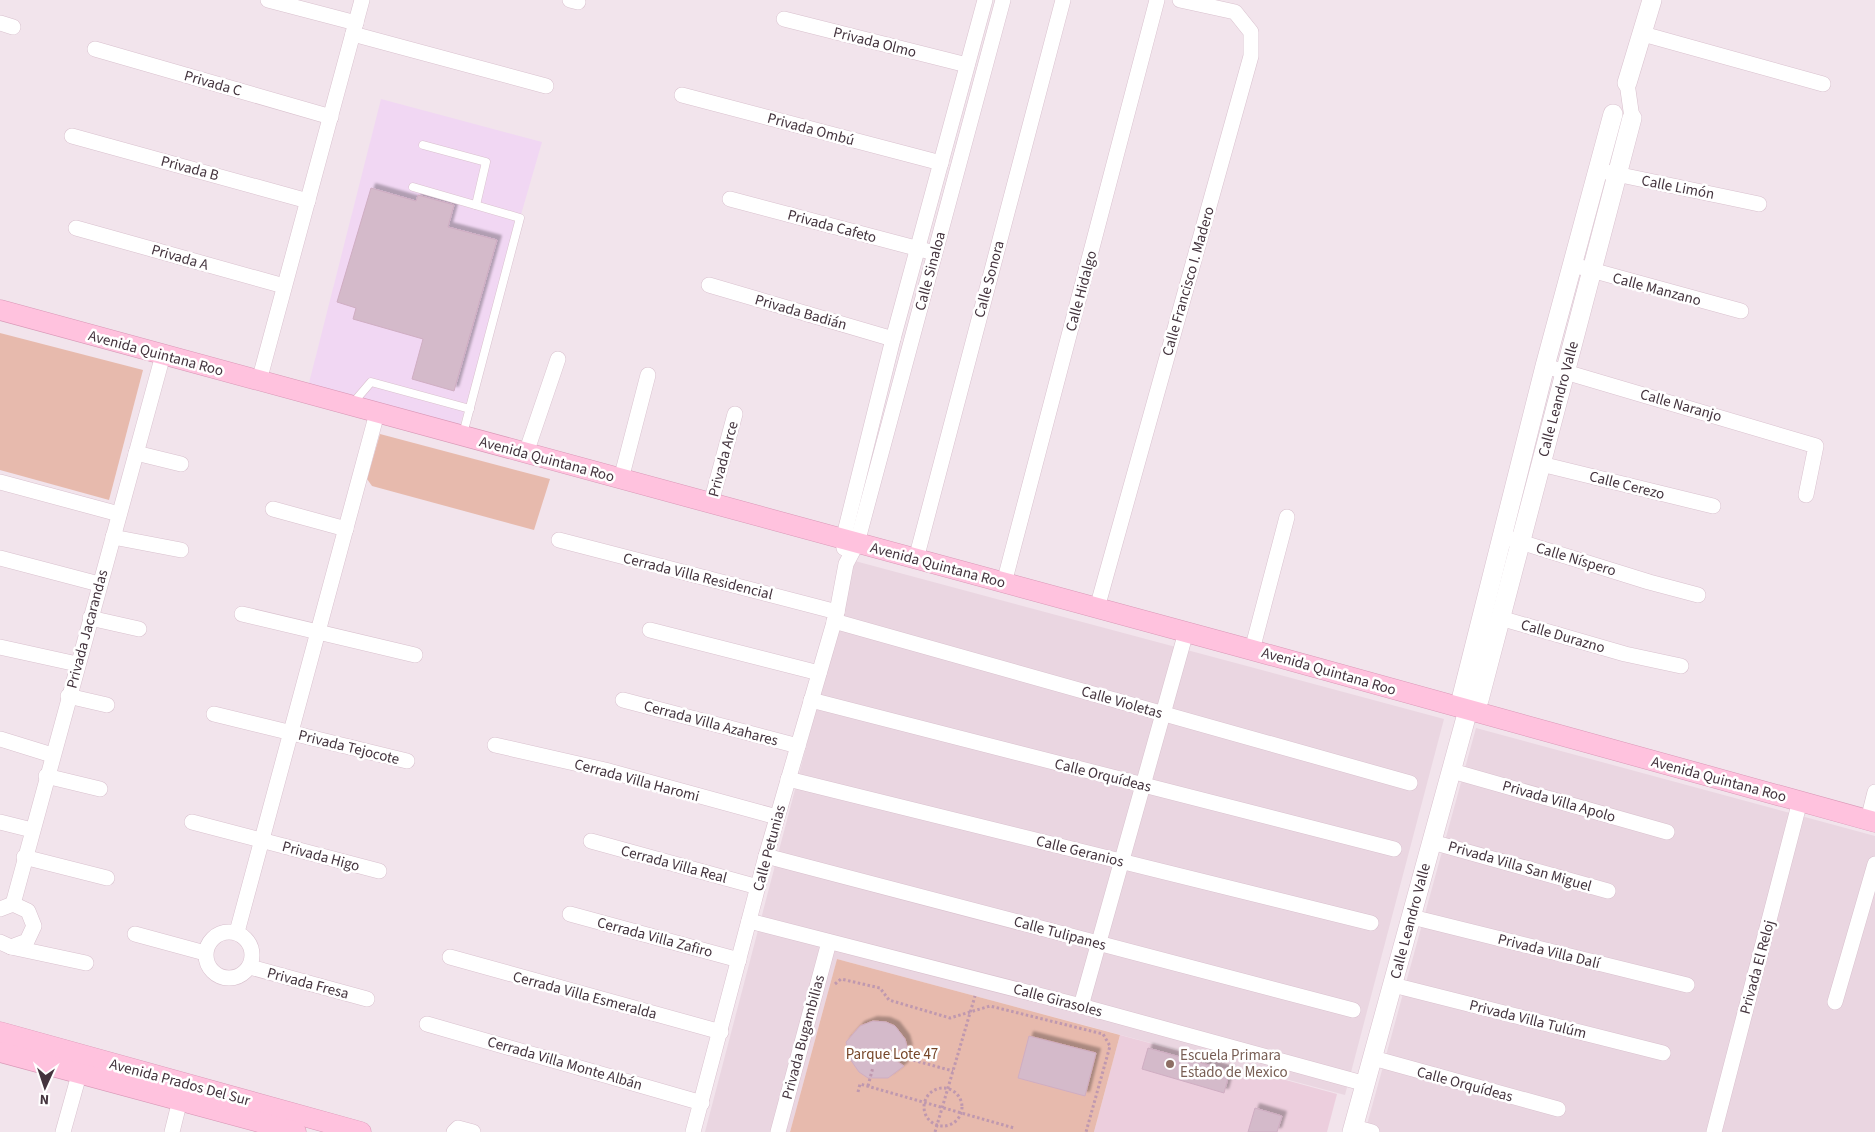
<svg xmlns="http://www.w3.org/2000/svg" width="1875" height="1132" font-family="'Source Sans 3',sans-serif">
  <defs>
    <filter id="shadow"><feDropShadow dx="4.5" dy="-4.5" stdDeviation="1" flood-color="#0004"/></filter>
  </defs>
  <rect width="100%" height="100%" fill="#f2e4ec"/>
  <g fill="#ead6e1">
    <path d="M855,561l589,158 -99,376 -508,-136 -47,173h-85z"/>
    <path d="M1476,728l399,108v296h-510z"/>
  </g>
  <path fill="#eccedd" d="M1120,1035l217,59 -10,38h-233z"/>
  <path fill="#f1d7f3" d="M381,99l161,43 -83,287 -151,-42z"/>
  <g fill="#e7baad">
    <path d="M0,333l143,37 -34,130 -109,-30z"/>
    <path d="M380,434l170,45 -16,51 -162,-44 -5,-7z"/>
    <path d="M837,959l283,76 -26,97h-304z"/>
  </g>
  <g fill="#d4baca" stroke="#cfadc2" filter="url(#shadow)">
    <path d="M371,188l45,13 2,-6 36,10 -6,22 49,13 -43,151 -42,-12 11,-40 -70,-20 3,-11 -19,-6z"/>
    <path d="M873,1021l13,1 9,4 10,13 3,11 -30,-1 26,17 -16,12h-20l-9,-6 -9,-13 -4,-17 14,-16z"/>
    <path d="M1029,1036l67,17 -11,43 -67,-18z"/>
    <path d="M1148,1048l82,23 -6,22 -82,-24z"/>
    <path d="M1255,1108l27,8 -5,16h-29z"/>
  </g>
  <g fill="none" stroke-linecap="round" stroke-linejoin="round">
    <defs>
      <g id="service">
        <path d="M423,145l63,17 -10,43"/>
        <path d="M413,187l107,31 -57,216"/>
        <path d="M353,403l18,-21 99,27"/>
      </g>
      <g id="minor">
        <path d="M268,0l88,23"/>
        <path d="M570,0l8,2"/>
        <path d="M784,19l183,46"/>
        <path d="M0,23l13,4"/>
        <path d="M353,34l193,52"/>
        <path d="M1643,34l180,50"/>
        <path d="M95,49l236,68"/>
        <path d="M1627,83l5,35"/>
        <path d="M682,95l259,68"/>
        <path d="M72,136l236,65"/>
        <path d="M1597,170l162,34"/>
        <path d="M730,199l197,52"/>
        <path d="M76,228l208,58"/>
        <path d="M1573,265l168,46"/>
        <path d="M709,285l184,54"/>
        <path d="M1545,366l271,80 -10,49"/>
        <path d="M259,381l103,-381"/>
        <path d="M136,453l45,11"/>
        <path d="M526,453l32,-94"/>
        <path d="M1541,464l172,42"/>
        <path d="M621,479l27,-104"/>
        <path d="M0,482l119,32"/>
        <path d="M711,503l24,-89"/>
        <path d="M273,509l73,20"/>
        <path d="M113,537l68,13"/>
        <path d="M1511,539l138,43 49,13"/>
        <path d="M559,540l278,72"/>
        <path d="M844,548l-1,-8 50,-201 92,-339"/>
        <path d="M0,558l99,26"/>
        <path d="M916,559l147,-559"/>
        <path d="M1004,583l153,-583"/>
        <path d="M1097,608l154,-552v-24l-16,-20 -55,-12"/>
        <path d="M242,614l173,41"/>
        <path d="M90,618l49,11"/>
        <path d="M1500,618l125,36 56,12"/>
        <path d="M834,621l576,162"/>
        <path d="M650,630l169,43"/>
        <path d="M0,647l77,17"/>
        <path d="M1252,650l35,-133"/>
        <path d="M68,696l39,9"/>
        <path d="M623,700l175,46"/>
        <path d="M811,700l583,149"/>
        <path d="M214,714l193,47"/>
        <path d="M0,739l52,16"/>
        <path d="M495,745l110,25 172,47"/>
        <path d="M1452,771l215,61"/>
        <path d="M46,776l54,13"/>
        <path d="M788,779l583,144"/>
        <path d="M1868,820l7,-28"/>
        <path d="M0,822l32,8"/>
        <path d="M192,822l187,49"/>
        <path d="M591,841l167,46"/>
        <path d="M1432,842l176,49"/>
        <path d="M766,856l587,154"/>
        <path d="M24,857l83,21"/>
        <path d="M13,904l150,-549"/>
        <path d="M0,909l13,-5 15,7 6,15 -7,15 -16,6"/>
        <path d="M570,914l169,46"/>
        <path d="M1412,917l275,68"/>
        <path d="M749,921l332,85 285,78"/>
        <circle cx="229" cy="955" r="23"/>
        <path d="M237,932l140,-519"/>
        <path d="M135,934l70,19"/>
        <path d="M0,942l11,5 75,16"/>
        <path d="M450,957l271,75"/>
        <path d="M250,967l117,32"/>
        <path d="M1393,985l270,68"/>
        <path d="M1835,1002l40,-138"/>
        <path d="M1081,1006l105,-374"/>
        <path d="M427,1024l275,79"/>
        <path d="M1373,1058l185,51"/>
        <path d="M1354,1127l18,5"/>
        <path d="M63,1132l19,-68"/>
        <path d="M172,1132l8,-32"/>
        <path d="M454,1132l4,-4 15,4"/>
        <path d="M693,1132l73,-276 71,-244 9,-48 11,-21 146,-543"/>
        <path d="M778,1132l51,-190"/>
        <path d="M1714,1132l86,-331"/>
      </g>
      <g id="tertiary">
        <path d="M1627,83l25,-83"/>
        <path d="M1468,710l-6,-14 83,-330 68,-252"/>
        <path d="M1352,1132l116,-422 11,-10 153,-582"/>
      </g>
      <g id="secondary">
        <path d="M0,310l1252,340 623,172"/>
        <path d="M0,1032l361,100"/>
        <path d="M0,1052l296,80"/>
      </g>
    </defs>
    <use href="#service" stroke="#d9c1ce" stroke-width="9"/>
    <use href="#minor" stroke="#d9c1ce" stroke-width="16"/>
    <use href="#tertiary" stroke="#d9c1ce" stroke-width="20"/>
    <use href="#secondary" stroke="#d998b7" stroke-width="21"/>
    <g stroke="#bf98af" stroke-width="3" stroke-dasharray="2.5 2.5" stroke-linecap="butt">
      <path d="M835,984l6,-5 39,9 9,12 61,18 40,-12 113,28 7,12 -24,86"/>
      <path d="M894,1055l59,16"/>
      <path d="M868,1086l5,-19"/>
      <circle cx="943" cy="1107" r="19"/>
      <path d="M858,1092l2,-8 154,44"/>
      <path d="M935,1132l40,-136"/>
    </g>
    <use href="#service" stroke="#fff" stroke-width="8"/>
    <use href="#minor" stroke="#fff" stroke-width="15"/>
    <use href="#tertiary" stroke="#fff" stroke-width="19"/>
    <use href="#secondary" stroke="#ffc2de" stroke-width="20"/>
  </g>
  <circle fill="#8d6e63" stroke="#fff" stroke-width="2" cx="1170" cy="1064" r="5"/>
  <g text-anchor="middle" stroke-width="5" stroke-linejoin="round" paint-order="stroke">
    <g font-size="15" fill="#44343e" stroke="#fff">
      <text transform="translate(875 42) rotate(14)" y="5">Privada Olmo</text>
      <text transform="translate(213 83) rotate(16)" y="5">Privada C</text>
      <text transform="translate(811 129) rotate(15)" y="5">Privada Ombú</text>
      <text transform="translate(190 168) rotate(15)" y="5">Privada B</text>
      <text transform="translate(1678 187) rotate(11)" y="5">Calle Limón</text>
      <text transform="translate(832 226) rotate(15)" y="5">Privada Cafeto</text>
      <text transform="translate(180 257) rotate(16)" y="5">Privada A</text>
      <text transform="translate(930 271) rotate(-75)" y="5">Calle Sinaloa</text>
      <text transform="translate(989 279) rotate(-75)" y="5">Calle Sonora</text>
      <text transform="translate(1188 281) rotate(-74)" y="5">Calle Francisco I. Madero</text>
      <text transform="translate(1657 289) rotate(15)" y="5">Calle Manzano</text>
      <text transform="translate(1081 291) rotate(-75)" y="5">Calle Hidalgo</text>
      <text transform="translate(801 312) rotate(16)" y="5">Privada Badián</text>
      <text transform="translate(156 353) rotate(15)" y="5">Avenida Quintana Roo</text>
      <text transform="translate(1558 399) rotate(-75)" y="5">Calle Leandro Valle</text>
      <text transform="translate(1681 405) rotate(16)" y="5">Calle Naranjo</text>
      <text transform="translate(547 459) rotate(15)" y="5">Avenida Quintana Roo</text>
      <text transform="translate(723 459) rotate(-75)" y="5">Privada Arce</text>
      <text transform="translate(1627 485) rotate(14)" y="5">Calle Cerezo</text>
      <text transform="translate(1576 559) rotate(17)" y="5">Calle Níspero</text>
      <text transform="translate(938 565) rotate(15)" y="5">Avenida Quintana Roo</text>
      <text transform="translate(698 576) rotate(14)" y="5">Cerrada Villa Residencial</text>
      <text transform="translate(87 629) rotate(-75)" y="5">Privada Jacarandas</text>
      <text transform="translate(1563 636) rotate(16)" y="5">Calle Durazno</text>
      <text transform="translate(1329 671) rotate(16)" y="5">Avenida Quintana Roo</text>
      <text transform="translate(1122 702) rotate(16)" y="5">Calle Violetas</text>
      <text transform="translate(711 723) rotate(15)" y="5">Cerrada Villa Azahares</text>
      <text transform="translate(349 747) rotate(14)" y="5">Privada Tejocote</text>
      <text transform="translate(1103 775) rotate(14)" y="5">Calle Orquídeas</text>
      <text transform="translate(1719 779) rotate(15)" y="5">Avenida Quintana Roo</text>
      <text transform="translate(637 780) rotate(15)" y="5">Cerrada Villa Haromi</text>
      <text transform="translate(1559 801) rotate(16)" y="5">Privada Villa Apolo</text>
      <text transform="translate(769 848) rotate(-75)" y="5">Calle Petunias</text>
      <text transform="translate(1080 851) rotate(14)" y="5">Calle Geranios</text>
      <text transform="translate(321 856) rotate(15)" y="5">Privada Higo</text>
      <text transform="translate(674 864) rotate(15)" y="5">Cerrada Villa Real</text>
      <text transform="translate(1520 866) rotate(16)" y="5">Privada Villa San Miguel</text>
      <text transform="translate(1410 921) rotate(-75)" y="5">Calle Leandro Valle</text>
      <text transform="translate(1060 933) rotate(15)" y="5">Calle Tulipanes</text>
      <text transform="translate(655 937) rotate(15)" y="5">Cerrada Villa Zafiro</text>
      <text transform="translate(1549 951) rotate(14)" y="5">Privada Villa Dalí</text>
      <text transform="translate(1757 967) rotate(-75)" y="5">Privada El Reloj</text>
      <text transform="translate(308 983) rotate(15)" y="5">Privada Fresa</text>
      <text transform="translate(585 995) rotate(15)" y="5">Cerrada Villa Esmeralda</text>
      <text transform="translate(1058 1000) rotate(15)" y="5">Calle Girasoles</text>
      <text transform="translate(1528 1019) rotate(14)" y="5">Privada Villa Tulúm</text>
      <text transform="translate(803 1037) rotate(-75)" y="5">Privada Bugambilias</text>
      <text transform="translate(565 1063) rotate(16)" y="5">Cerrada Villa Monte Albán</text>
      <text transform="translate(180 1082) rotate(15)" y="5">Avenida Prados Del Sur</text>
      <text transform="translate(1465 1084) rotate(15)" y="5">Calle Orquídeas</text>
    </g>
    <g font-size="15" fill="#764628" stroke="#fff">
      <text x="892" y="1059">Parque Lote 47</text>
    </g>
    <g font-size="15" fill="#785e54" stroke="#fff" text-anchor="start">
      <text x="1180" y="1060">Escuela Primara<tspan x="1180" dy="17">Estado de Mexico</tspan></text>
    </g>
  </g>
  <g transform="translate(45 1087) rotate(183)" stroke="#ffffff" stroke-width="4" paint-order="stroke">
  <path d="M0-4L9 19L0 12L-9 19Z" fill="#44343e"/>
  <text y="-8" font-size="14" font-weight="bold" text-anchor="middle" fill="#44343e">N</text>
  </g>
</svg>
